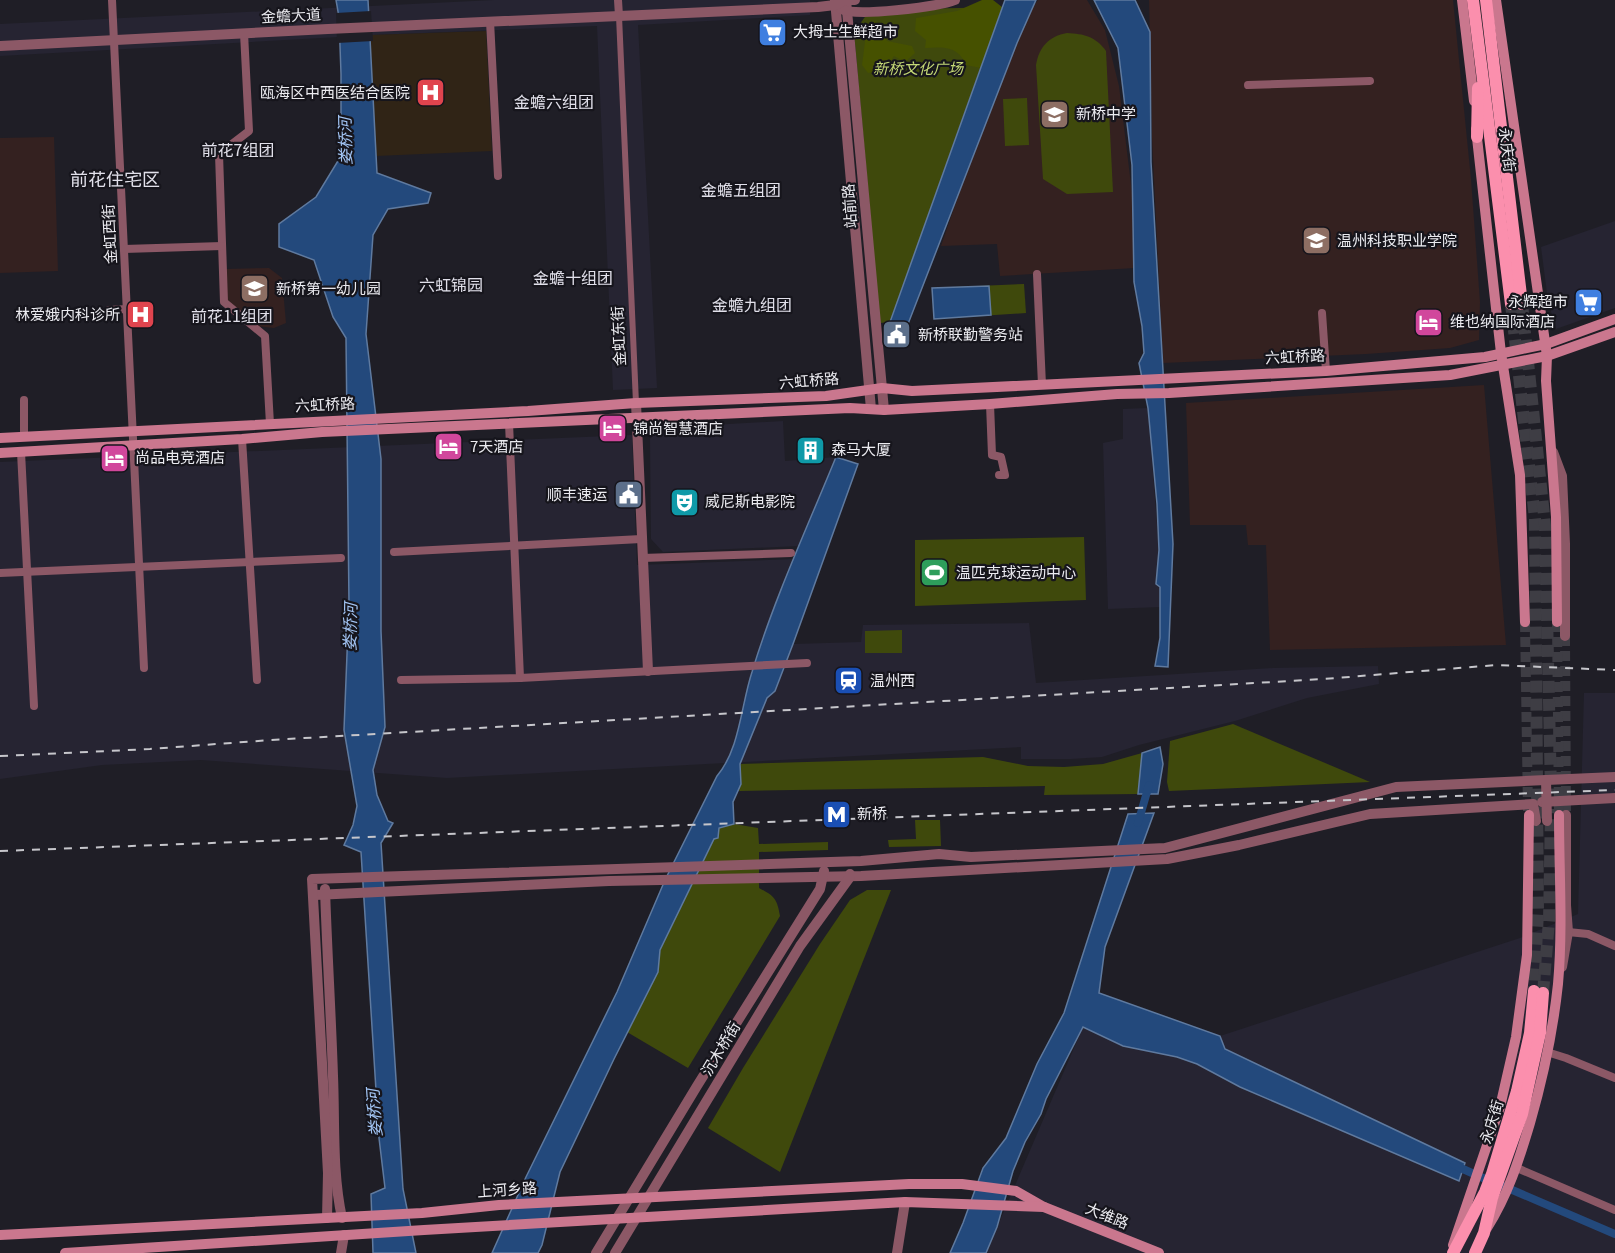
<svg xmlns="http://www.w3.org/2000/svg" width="1615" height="1253" font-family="Georgia,'Noto Sans SC',serif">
  <rect width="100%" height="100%" fill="#1f1e26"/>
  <g fill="#262432">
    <path d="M494,0h316v15l-172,10 19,363 -44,2 -16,-364 -223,9 -374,21v-32z"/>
    <path d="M1615,221v87l-59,21 -8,-28 -7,-54z"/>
    <path d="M1148,408l11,142 -3,34 4,3 1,20 -53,2 -5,-166 20,-4v-30z"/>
    <path d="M783,421l2,40 51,-4 -37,89 -136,6 -12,-13 -1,-100 8,-11z"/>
    <path d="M632,435l5,130 157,-6 -43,115 -4,24 28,-7 18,-47 68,-2 2,-17 166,-2 7,60 237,-15 105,-2 1,18 -72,14 -72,23 -96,24 -37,12 -31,2h-50v-12l-574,31 -246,-18 -99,5 -102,14v-317z"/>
    <path d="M1584,693h31v560h-629l97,-226 137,9 300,-98 58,-24z"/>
  </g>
  <g fill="#342120">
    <path d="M1038,0h49l18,30 14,56 14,115 2,67 -135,8 -3,-32 -56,2 36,-105 52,-128z"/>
    <path d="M1149,0h304l18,179 9,123 -1,38 -29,8 -84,6 -203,9 -11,-225z"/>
    <path d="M54,137l4,134 -58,2v-135z"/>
    <path d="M269,268l13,10 4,45 -12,5 -18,-2 -29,-26 -1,-31z"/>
    <path d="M1484,385l22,260 -236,5 -4,-105h-18l-2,-20h-56l-4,-122z"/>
  </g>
  <path fill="#302416" d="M486,31l6,120 -116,5 -6,-121z"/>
  <g fill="#3f490c">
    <path d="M1002,7l-112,315 -10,1 -26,-291 16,-22z"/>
    <path d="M1067,33c17,1 28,3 39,18l7,141 -46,2 -24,-15 -7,-114c3,-18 13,-29 31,-32z"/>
    <path d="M1027,98l2,47 -24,1 -2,-47z"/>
    <path d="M1024,284l2,29 -92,6 -2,-31z"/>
    <path d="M1084,537l2,63 -171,6v-66z"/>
    <path d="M902,630v23h-37v-22z"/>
    <path d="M1233,724l137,58 -201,9 -2,-9 3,-41z"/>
    <path d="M1142,753l-4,41 -94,1 1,-9 -306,5 2,-7 -1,-20 243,-7 45,9 36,1 39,-3z"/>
    <path d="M915,820h25l1,26 -52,1 -1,-7 28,-1z"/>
    <path d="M734,824l24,4 1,16 69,-2v8l-69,2v36c15,8 18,10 21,28l-92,152 -61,-36 31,-60 2,-22 59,-122z"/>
    <path d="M867,890h24l-111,282 -72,-44 35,-60 77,-124 30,-44z"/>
  </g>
  <g fill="#465100">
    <path d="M982,0h11l9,7 -21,61 -15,-3c-8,-19 -22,-18 -41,-17l1,-8 -11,-9 1,-13 41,-7z"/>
    <path d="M876,21l11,20 25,5 3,7 -10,9 -11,-6 -9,14 -17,3 -6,-8 5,-39z"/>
  </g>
  <g fill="#23497c" stroke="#5f7a9f" stroke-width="1.5">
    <path d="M336,0h32l9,173 54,20 -3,10 -40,6 -15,26 -7,99 15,125v172l4,96 -12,43 4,25 11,26 5,2 -12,20 22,346 13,64h-43l-2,-59 14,-6 -6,-50 -18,-286 -17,-7 9,-20 4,-19 -13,-76 5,-126 -3,-266 -13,-21 -19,-57 -35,-13v-23l37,-27 25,-41v-82l-2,-57z"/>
    <path d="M1005,0h31l-19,43 -109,281 -18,-2z"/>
    <path d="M1094,0h41l15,32 1,130 22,382 -5,123 -13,-1 5,-28v-51l-4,-3 3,-34 -2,-46 -9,-96 -9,-45 5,-10 -2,-27 -8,-44 -2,-117 -14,-117z"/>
    <path d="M989,286l2,29 -57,4 -2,-31z"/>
    <path d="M836,457l22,7 -65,180 -18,47 -8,7 -27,66 1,20 -8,18 1,22 -15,4 -1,10 -4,1 -54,111 -2,22 -44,87 -54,113 -18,73 -4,8h-46l34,-76 91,-185 48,-112 52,-104c23,-27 24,-71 35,-104 22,-73 55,-144 84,-215z"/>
    <path d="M1160,747l3,17 -5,30h-20l4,-41z"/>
    <path d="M1154,813l-49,134 -6,46 121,43 5,13 240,114 -6,18 -219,-94 -43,-23 -20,-7 -54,-11 -40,-19 -37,72 -5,15 -16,28 -12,29 -16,56 -11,26h-36l13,-30 20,-55 23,-30 31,-74 27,-51 64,-199z"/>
  </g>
  <path fill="#1f1e26" d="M371,11l2,30 -36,2 -1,-30z"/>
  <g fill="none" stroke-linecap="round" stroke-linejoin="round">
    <g stroke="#23497c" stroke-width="8">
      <path d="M1138,823l11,-38"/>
      <path d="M1454,1165l38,17"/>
      <path d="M1503,1186l112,48"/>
    </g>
    <path stroke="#3e3d44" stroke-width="10" stroke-dasharray="10 5" stroke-linecap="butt" d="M1565,636l1,179"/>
    <g stroke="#3e3d44" stroke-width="10" stroke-dasharray="10 5" stroke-linecap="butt">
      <path d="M1525,622l3,189"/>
      <path d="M1557,622l2,193"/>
    </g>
    <g stroke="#3e3d44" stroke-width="12" stroke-dasharray="12 6" stroke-linecap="butt">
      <path d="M1511,304l24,215 3,393 -4,79"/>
      <path d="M1522,304l23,221 6,266"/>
      <path d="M1543,993l6,-72 2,-112"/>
    </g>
    <path stroke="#8c5866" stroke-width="6" d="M619,16l17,387"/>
    <g stroke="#8c5866" stroke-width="8">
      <path d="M112,0l32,668"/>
      <path d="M618,0l1,16"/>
      <path d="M490,21l8,155"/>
      <path d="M244,33l5,98 -30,23 5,148 41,34 5,88"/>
      <path d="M1248,85l122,-4"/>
      <path d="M124,249l98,-3"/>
      <path d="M1037,274l5,111"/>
      <path d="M109,310l18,-1"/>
      <path d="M1322,313l4,58"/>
      <path d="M24,400v37"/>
      <path d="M990,404l2,51 9,2 4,18h-6"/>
      <path d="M509,423l11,255"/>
      <path d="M242,439l15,241"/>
      <path d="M21,452l13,254"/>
      <path d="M394,552l247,-13"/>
      <path d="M642,558l149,-5"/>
      <path d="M0,573l341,-15"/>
      <path d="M401,680l119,-2 287,-15"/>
      <path d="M1568,932l20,2 27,12"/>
      <path d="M1547,1052l19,6 49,20"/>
      <path d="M1517,1168l98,42"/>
    </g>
    <g stroke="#8c5866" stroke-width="10">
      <path d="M835,0l36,409"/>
      <path d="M846,0l38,410"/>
      <path d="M841,9c14,8 97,-2 114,-9"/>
      <path d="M0,46l328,-17 490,-22 17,-2 11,-5h9"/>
      <path d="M636,403l12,268"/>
      <path d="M1553,452l9,24 3,68v92"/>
      <path d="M1546,780l69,-3"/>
      <path d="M1542,802l73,-4"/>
      <path d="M325,889c2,62 6,125 8,187 2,47 -1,96 9,142"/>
      <path d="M315,895l294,-14 252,-5 306,-17 72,-14 131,-31 163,-10 3,17"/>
      <path d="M1562,967l6,-35 -2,-27v-90"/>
      <path d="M327,1218l1,-45 -16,-294 549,-18 78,-7 32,3 194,-9 231,-61 150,-7 1,41"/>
      <path d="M341,1253l3,-18"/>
      <path d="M596,1253l101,-167 123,-197 4,-18"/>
      <path d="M615,1253l185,-307 50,-69v-3"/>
      <path d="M897,1253l8,-51"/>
    </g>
    <g stroke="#ca778e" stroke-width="10">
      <path d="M1462,0l12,101"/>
      <path d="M1496,0l51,356 -1,25 10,136 1,105"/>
      <path d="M1476,129l25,224 19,122 5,147"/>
      <path d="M0,438l528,-27 108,-8 190,-7 56,-8 30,3 414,-20 159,-14 61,-13 69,-25"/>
      <path d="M0,453l242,-14 80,-7 528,-24 34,2 106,-6 127,-10 52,-1 281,-18 97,-19 68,-24"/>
      <path d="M1487,1228c21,-33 32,-68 43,-105 13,-45 23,-92 28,-139 5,-56 1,-113 1,-169"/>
      <path d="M0,1235l422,-22 77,-8 98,-5 312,-16h53l54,7 28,16 115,46"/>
      <path d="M1453,1245l47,-138 16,-70 11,-82 2,-140"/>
      <path d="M65,1253l359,-23 481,-28 139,5"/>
    </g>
    <g stroke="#fb8fad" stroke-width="12">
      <path d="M1473,0l38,304"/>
      <path d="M1486,0l36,304"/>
      <path d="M1477,137l1,-49"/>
      <path d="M1453,1253l32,-61 7,-18 25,-83 13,-58 4,-42"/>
      <path d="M1475,1253l9,-20 8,-35 30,-84 18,-81 3,-40"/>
    </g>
    <g stroke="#c6c6cb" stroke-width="2" stroke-dasharray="8 8" stroke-linecap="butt">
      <path d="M0,756l150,-7 121,-9 1053,-61 172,-14 119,5"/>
      <path d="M0,851l1615,-61"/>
    </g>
  </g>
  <defs>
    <symbol id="supermarket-square" viewBox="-11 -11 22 22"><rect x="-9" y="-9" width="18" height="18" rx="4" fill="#3f7fe0" stroke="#16151c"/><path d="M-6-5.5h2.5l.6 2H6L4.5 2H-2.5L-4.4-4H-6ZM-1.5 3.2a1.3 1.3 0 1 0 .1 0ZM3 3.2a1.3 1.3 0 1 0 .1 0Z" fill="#fff"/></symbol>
    <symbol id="hospital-square" viewBox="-11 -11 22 22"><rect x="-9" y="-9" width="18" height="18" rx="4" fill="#e0444e" stroke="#16151c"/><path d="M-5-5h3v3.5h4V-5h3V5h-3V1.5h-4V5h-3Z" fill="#fff"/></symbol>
    <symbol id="school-square" viewBox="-11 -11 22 22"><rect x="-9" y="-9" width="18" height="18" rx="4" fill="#8d6e63" stroke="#16151c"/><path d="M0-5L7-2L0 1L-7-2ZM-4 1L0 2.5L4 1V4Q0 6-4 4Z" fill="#fff"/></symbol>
    <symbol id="university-square" viewBox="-11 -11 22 22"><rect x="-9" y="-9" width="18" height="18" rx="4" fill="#8d6e63" stroke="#16151c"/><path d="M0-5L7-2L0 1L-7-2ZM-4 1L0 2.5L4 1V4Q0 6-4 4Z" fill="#fff"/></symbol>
    <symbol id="hotel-square" viewBox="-11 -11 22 22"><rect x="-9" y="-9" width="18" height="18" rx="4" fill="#d1479c" stroke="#16151c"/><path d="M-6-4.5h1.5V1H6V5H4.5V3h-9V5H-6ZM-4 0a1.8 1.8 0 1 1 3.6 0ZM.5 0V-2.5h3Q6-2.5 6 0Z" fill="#fff"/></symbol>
    <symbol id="civic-square" viewBox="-11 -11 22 22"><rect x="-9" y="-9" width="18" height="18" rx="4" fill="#5c6f8a" stroke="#16151c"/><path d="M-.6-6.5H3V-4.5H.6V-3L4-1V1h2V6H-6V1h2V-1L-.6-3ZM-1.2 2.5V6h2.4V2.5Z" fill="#fff"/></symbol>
    <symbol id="building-square" viewBox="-11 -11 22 22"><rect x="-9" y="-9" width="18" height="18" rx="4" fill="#0f9aa8" stroke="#16151c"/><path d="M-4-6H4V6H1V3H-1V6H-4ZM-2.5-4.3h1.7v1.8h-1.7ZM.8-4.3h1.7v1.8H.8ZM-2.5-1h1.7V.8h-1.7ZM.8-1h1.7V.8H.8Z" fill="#fff"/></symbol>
    <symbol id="theatre-square" viewBox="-11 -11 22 22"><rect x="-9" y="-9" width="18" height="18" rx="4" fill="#0f9aa8" stroke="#16151c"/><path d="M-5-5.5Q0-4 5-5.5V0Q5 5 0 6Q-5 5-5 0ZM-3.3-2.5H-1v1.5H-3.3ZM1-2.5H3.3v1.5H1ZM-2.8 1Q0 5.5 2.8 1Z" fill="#fff"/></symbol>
    <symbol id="stadium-square" viewBox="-11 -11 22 22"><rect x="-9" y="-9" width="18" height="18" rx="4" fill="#2e9e5b" stroke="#16151c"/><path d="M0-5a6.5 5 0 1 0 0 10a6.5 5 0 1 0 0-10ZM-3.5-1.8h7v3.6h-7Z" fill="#fff"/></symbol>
    <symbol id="station-square" viewBox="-11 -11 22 22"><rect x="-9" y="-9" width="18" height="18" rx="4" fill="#1a4fb4" stroke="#16151c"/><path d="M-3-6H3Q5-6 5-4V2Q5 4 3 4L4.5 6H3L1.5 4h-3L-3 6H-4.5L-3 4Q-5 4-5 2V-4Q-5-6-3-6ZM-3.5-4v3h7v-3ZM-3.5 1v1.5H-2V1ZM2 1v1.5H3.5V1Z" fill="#fff"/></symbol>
    <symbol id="metro-square" viewBox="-11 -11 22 22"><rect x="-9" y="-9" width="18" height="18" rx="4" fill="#1a4fb4" stroke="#16151c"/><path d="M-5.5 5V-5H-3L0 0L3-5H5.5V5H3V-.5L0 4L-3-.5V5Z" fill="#fff"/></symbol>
  </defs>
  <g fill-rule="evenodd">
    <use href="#supermarket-square" x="756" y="16" width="33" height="33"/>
    <use href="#hospital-square" x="414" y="76" width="33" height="33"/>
    <use href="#school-square" x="1038" y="98" width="33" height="33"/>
    <use href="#university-square" x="1300" y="224" width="33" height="33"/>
    <use href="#school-square" x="238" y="272" width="33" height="33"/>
    <use href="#supermarket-square" x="1572" y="286" width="33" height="33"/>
    <use href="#hospital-square" x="124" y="298" width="33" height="33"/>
    <use href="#hotel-square" x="1412" y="306" width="33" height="33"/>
    <use href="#civic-square" x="880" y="318" width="33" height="33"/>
    <use href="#hotel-square" x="596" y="412" width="33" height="33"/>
    <use href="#hotel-square" x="432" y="430" width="33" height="33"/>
    <use href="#building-square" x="794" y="434" width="33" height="33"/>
    <use href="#hotel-square" x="98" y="442" width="33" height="33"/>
    <use href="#civic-square" x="612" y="478" width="33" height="33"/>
    <use href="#theatre-square" x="668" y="486" width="33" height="33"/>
    <use href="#stadium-square" x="918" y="556" width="33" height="33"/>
    <use href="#station-square" x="832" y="664" width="33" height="33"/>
    <use href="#metro-square" x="820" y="798" width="33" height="33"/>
  </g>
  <g text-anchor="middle" stroke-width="4.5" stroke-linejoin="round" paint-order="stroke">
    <g font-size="15" fill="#ebebf0" stroke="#16151c">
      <text transform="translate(291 16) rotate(-3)" y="5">金蟾大道</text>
      <text transform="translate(1507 150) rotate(83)" y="5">永庆街</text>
      <text transform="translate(850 206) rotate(-94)" y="5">站前路</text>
      <text transform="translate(110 234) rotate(-93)" y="5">金虹西街</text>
      <text transform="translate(619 336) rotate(-93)" y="5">金虹东街</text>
      <text transform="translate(1295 357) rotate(-3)" y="5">六虹桥路</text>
      <text transform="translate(809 381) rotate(-5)" y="5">六虹桥路</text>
      <text transform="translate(325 405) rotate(-3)" y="5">六虹桥路</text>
      <text transform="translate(721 1049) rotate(-59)" y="5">沉木桥街</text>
      <text transform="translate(1492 1122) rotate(-73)" y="5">永庆街</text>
      <text transform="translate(507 1190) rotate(-4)" y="5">上河乡路</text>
      <text transform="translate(1107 1216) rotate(22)" y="5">大维路</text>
    </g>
    <g font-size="15" fill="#ebebf0" stroke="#16151c" text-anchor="start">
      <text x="793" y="37">大拇士生鲜超市</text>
      <text x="410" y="98" text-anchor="end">瓯海区中西医结合医院</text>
      <text x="1076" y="119">新桥中学</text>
      <text x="1337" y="246">温州科技职业学院</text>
      <text x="276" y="294">新桥第一幼儿园</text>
      <text x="1568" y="307" text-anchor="end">永辉超市</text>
      <text x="120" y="320" text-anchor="end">林爱娥内科诊所</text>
      <text x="1450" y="327">维也纳国际酒店</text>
      <text x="918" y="340">新桥联勤警务站</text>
      <text x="633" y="434">锦尚智慧酒店</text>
      <text x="470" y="452">7天酒店</text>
      <text x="831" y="455">森马大厦</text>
      <text x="135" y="463">尚品电竞酒店</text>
      <text x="607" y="500" text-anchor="end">顺丰速运</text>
      <text x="705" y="507">威尼斯电影院</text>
      <text x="956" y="578">温匹克球运动中心</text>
      <text x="870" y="686">温州西</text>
      <text x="857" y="819">新桥</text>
    </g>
    <g font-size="15" font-style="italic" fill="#c5d976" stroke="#16151c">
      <text x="918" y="74">新桥文化广场</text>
    </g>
    <g font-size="16" fill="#e1e0ea" stroke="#16151c">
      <text x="554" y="108">金蟾六组团</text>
      <text x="238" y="156">前花7组团</text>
      <text x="741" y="196">金蟾五组团</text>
      <text x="573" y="284">金蟾十组团</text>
      <text x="451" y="291">六虹锦园</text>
      <text x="752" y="311">金蟾九组团</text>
      <text x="232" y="322">前花11组团</text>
    </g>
    <g font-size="16" font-style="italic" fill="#a2c4f3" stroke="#16151c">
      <text transform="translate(345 141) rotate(-91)" y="6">娄桥河</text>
      <text transform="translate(350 627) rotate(-89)" y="6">娄桥河</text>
      <text transform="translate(374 1113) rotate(-94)" y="6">娄桥河</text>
    </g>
    <g font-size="18" fill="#e1e0ea" stroke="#16151c">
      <text x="115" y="186">前花住宅区</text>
    </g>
  </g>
</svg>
